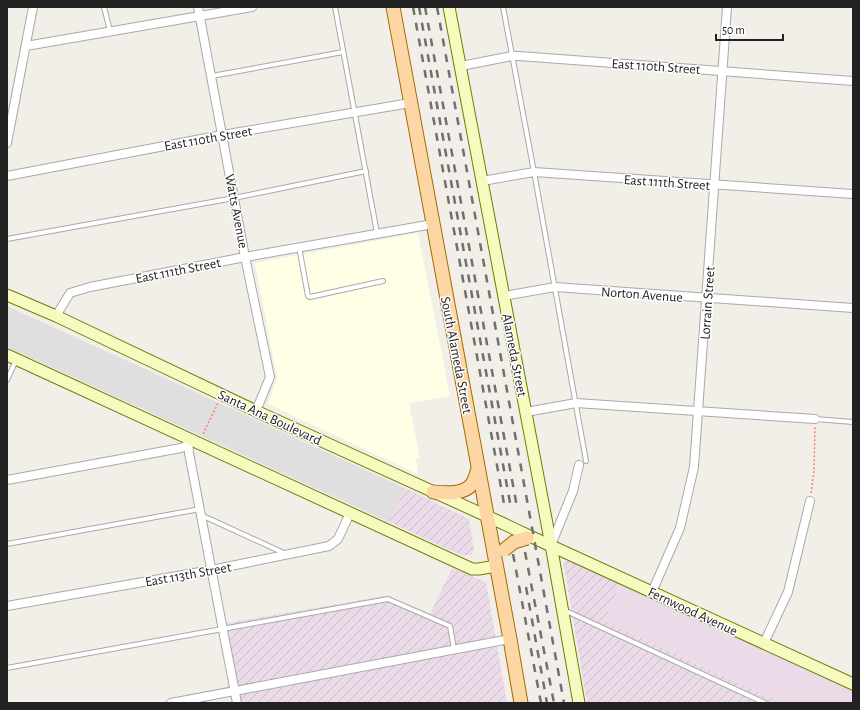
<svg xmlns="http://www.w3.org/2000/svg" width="860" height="710" font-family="'Alegreya Sans',sans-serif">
  <defs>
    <pattern id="industrial-furrows" width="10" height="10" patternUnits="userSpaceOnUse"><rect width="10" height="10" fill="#ebdbe8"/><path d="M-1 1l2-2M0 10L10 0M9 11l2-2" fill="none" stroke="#c9bcc7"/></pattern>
  </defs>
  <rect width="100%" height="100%" fill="#f2efe9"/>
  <path fill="#e0dfdf" d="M7,306l398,182 -16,34 -382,-175z"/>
  <g fill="url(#industrial-furrows)">
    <path d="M405,488l64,31 5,30 -2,6h-11l-72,-33z"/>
    <path d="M570,560l51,24 -16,37 177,82h-195l-23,-138 1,-4z"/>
    <path d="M452,568l34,14 21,121h-266l-15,-80 159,-27 45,18z"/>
  </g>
  <path fill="#ffffe5" d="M418,233l32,163 -41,7 11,56 -4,-1 2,16 -150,-70 9,-26 -22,-115z"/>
  <path fill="#ebdbe8" d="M621,584l232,106v13h-71l-177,-82z"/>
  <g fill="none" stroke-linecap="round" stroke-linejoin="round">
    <defs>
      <g id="lane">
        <path d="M104,7l6,24"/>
        <path d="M335,7l42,226"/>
        <path d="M503,7l31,165 52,289"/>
        <path d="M212,76l131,-24"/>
        <path d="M7,239l227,-41 132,-27"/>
        <path d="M299,247l9,49 2,1 73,-16"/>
        <path d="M7,380l9,-20"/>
        <path d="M815,419l38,3"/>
        <path d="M201,515l85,39"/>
        <path d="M7,544l193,-35"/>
        <path d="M564,610l201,93"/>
        <path d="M7,668l381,-69 62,27 4,23"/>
      </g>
      <g id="street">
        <path d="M198,7l47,250 25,120 -14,34"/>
        <path d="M26,46l226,-39"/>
        <path d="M461,66l51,-10h7l334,25"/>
        <path d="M7,143l26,-136"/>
        <path d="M7,176l215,-41 188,-32"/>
        <path d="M482,181l52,-9 319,22"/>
        <path d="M504,296l51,-9 298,21"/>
        <path d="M56,316l14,-23 20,-6 155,-30 188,-33"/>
        <path d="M526,412l50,-9 239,16"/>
        <path d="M188,439l1,14 48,250"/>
        <path d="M7,480l174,-32 5,-2 2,-7"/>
        <path d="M551,545l22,-54 6,-26"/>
        <path d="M652,592l28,-64 14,-61 33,-460"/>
        <path d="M7,606l204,-36 118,-24 9,-7 12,-26"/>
        <path d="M764,643l24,-51 22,-91"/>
        <path d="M171,703l339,-64"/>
      </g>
      <g id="secondary">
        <path d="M449,7l102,538 28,158"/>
        <path d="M7,295l49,21 200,95 246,112"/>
        <path d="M7,355l465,214h7l17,-3"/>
        <path d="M523,533l330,151"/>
      </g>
      <g id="primary">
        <path d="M393,7l117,632 11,64"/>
        <path d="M433,492c12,1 31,3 39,-8 3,-4 4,-10 6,-15"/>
      </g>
    </defs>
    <use href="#lane" stroke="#a9a9a9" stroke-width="6"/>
    <use href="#street" stroke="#a9a9a9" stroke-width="10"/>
    <use href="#secondary" stroke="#707d05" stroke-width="13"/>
    <use href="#primary" stroke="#a06b00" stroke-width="15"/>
    <g stroke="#fa8072" stroke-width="1.5" stroke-dasharray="2 2" stroke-linecap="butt">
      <path d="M203,434l15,-31"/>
      <path d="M811,493l3,-22 1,-44"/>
    </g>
    <use href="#lane" stroke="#fff" stroke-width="4"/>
    <use href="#street" stroke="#fff" stroke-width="8"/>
    <use href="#secondary" stroke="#f7fabf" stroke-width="11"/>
    <use href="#primary" stroke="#fcd6a4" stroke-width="13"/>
    <g stroke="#707070" stroke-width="2.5" stroke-dasharray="8 8" stroke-linecap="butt">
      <path d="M413,7l92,502"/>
      <path d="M419,7l92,501"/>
      <path d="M425,7l92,500"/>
      <path d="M437,7l127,696"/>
      <path d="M525,552l29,151"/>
      <path d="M513,554l28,149"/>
      <path d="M526,587l21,116"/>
    </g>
    <defs>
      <path id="secondary-bridge" d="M502,523l21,10"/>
      <path id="primary-bridge" d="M504,550l10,-8 13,-4"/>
    </defs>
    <use href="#secondary-bridge" stroke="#707d05" stroke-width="13" stroke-linecap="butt"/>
    <use href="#primary-bridge" stroke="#a06b00" stroke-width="15" stroke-linecap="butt"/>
    <use href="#secondary-bridge" stroke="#f7fabf" stroke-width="11"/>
    <use href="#primary-bridge" stroke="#fcd6a4" stroke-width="13"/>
  </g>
  <g text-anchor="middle" stroke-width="3" stroke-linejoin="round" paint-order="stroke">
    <g font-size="14" fill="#222" stroke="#fff">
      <text transform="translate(656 66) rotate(4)" y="5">East 110th Street</text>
      <text transform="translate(208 138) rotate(-10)" y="5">East 110th Street</text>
      <text transform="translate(667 182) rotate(4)" y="5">East 111th Street</text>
      <text transform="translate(237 211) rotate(79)" y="5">Watts Avenue</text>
      <text transform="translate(178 270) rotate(-11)" y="5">East 111th Street</text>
      <text transform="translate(642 294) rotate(4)" y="5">Norton Avenue</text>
      <text transform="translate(707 303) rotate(-86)" y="5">Lorrain Street</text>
      <text transform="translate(457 355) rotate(79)" y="5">South Alameda Street</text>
      <text transform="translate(515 355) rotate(79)" y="5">Alameda Street</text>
      <text transform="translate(270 417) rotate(25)" y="5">Santa Ana Boulevard</text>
      <text transform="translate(188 574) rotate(-10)" y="5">East 113th Street</text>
      <text transform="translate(693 611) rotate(25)" y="5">Fernwood Avenue</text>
    </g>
  </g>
  <rect width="860" height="710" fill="none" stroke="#222222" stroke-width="16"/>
  <path d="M716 34v6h67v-6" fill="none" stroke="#222222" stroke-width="2"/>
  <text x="722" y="34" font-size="12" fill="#222222" stroke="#ffffff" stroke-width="3" paint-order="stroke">50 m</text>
</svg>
